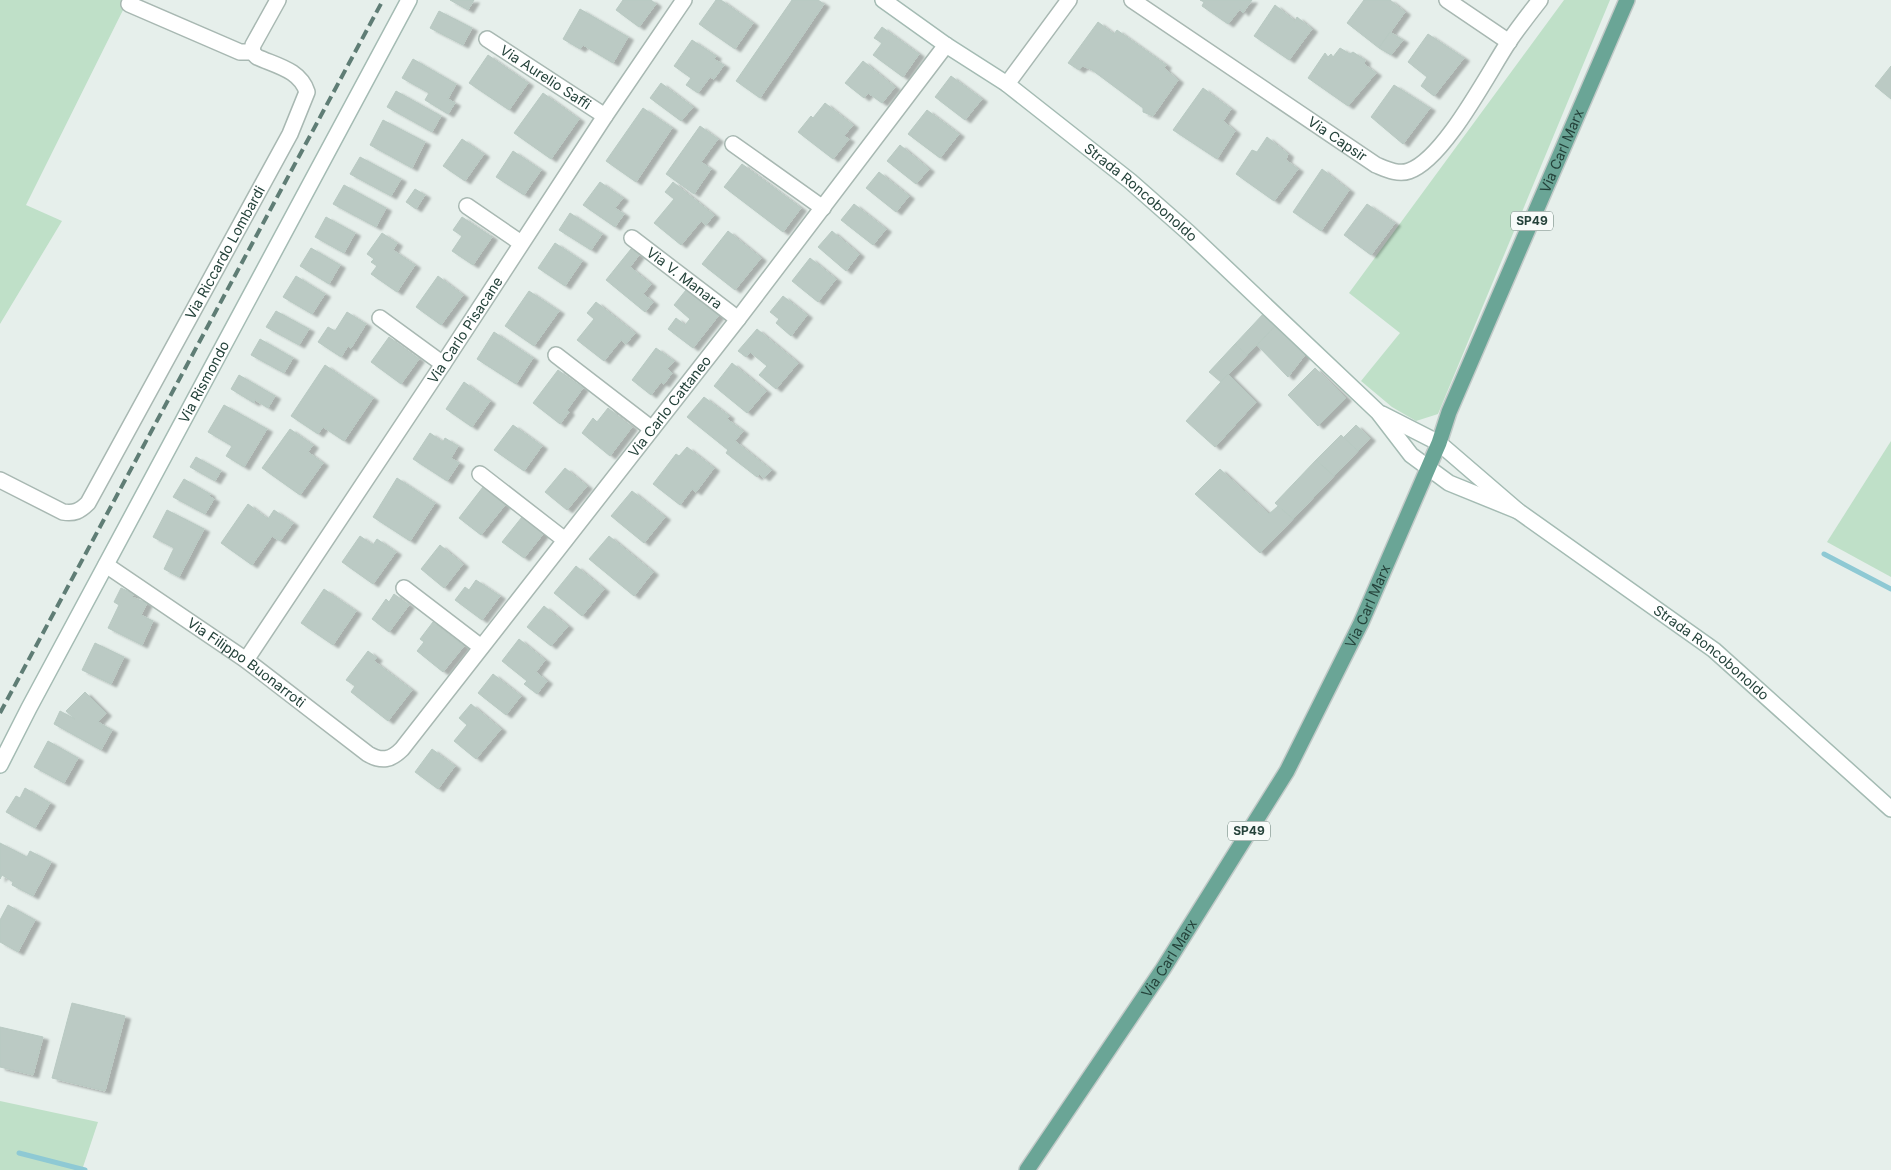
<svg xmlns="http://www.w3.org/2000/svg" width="1891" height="1170" font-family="Inter,sans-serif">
  <defs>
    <filter id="shadow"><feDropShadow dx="5.5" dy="3" stdDeviation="1" flood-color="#0004"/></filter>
  </defs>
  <rect width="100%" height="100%" fill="#e6efeb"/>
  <g fill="#bfe0c8">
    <path d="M0,0h128l-102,205 36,16 -62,103z"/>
    <path d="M1564,0h46l-172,414 -22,7 -24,-14 -31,-26 39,-48 -51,-40z"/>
    <path d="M1891,441v136l-64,-35z"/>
    <path d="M0,1101l98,21 -16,48h-82z"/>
  </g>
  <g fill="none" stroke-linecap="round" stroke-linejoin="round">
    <g stroke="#8ec9d4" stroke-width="5">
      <path d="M1824,554l67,35"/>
      <path d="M19,1153l66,17"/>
    </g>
  </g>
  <g fill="#bbcac4" stroke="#b8c9c2" filter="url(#shadow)">
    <path d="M450,0h24l-6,10z"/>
    <path d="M623,0h28l5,4 -17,23 -23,-17z"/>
    <path d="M716,0h5l32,23 -18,26 -36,-25z"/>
    <path d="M792,0h26l6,4 -64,94 -24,-17z"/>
    <path d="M1200,0h52l-9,13 -3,-4 -12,15 -26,-18 2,-4z"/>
    <path d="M1364,0h26l15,12 -26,36 -32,-25z"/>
    <path d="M1275,5l20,16 2,-4 15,12 -23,31 -35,-24z"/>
    <path d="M580,9l48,28 -15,26 -30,-18 -3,4 -17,-10z"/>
    <path d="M439,11l33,17 -9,17 -33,-17z"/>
    <path d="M1098,22l16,12 3,-4 49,35 -2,3 14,12 -25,36 -10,-4v-4l-51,-38 -9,-4 -4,4 -11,-7z"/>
    <path d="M882,27l37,27 -16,23 -30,-22 9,-12 -8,-5z"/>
    <path d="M1390,32l13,8 -12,15 -12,-7z"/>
    <path d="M1428,34l36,24 -30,38 -13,-10 6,-9 -19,-15z"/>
    <path d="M692,40l24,16 -2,3 10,6 -10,14 -4,-2 -12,16 -12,-8 5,-7 -17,-12z"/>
    <path d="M1340,48l10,6 3,-2 12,8 -1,4 12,9 -28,33 -40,-28 17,-25 3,4 3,-3 2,3z"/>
    <path d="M488,55l40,28 -19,27 -40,-27z"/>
    <path d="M413,59l43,25 -8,15 7,4 -7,11 -23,-14 4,-7 -27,-15z"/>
    <path d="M863,61l32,26 -13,16 -14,-10 -4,5 -19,-15z"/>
    <path d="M1891,66v33l-16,-13z"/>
    <path d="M951,76l31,23 -17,21 -30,-23z"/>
    <path d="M661,83l32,24 -12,14 -31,-23z"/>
    <path d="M1394,85l36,23 -27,36 -32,-27z"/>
    <path d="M1203,88l28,21 -8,12 12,10 -18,28 -44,-29z"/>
    <path d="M396,91l45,25 -9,16 -45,-25z"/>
    <path d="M543,93l36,26 -28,40 -37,-26z"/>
    <path d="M825,103l28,22 -9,11 5,3 -16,20 -35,-27 13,-16 2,2z"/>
    <path d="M643,108l29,20 -36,54 -30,-21z"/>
    <path d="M927,110l32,24 -19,24 -32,-24z"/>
    <path d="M383,120l42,22 -13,26 -42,-23z"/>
    <path d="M700,126l18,13 -17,23 10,7 -17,25 -28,-20z"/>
    <path d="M1267,137l21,17 -2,6 12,9 -24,32 -38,-27 16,-24 5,2z"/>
    <path d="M462,139l22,15 -19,27 -22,-15z"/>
    <path d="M900,145l29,24 -13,15 -29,-23z"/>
    <path d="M513,151l28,19 -17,25 -28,-18z"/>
    <path d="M360,157l41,22 -10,17 -41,-22z"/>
    <path d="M742,164l59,44 -18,24 -59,-45z"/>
    <path d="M1322,169l27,21 -28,41 -28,-19z"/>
    <path d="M879,172l30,24 -13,16 -30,-24z"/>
    <path d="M600,182l23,16 -8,10 9,6 -9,13 -32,-22z"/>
    <path d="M673,182l41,33 -8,10 -5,-4 -20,24 -27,-22 20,-24 -9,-7z"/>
    <path d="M344,185l42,23 -10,19 -43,-23z"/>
    <path d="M415,189l10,6 -9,14 -10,-7z"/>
    <path d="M854,204l32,25 -13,16 -32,-25z"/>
    <path d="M1367,204l28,19 -24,32 -27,-20z"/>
    <path d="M570,213l32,21 -11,16 -32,-20z"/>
    <path d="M326,217l29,16 -11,20 -29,-16z"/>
    <path d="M462,217l30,20 -19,28 -21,-14 10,-15 -9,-6z"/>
    <path d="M728,231l33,27 -26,32 -33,-26z"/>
    <path d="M832,231l27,23 -13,17 -28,-24z"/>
    <path d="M382,233l15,10 -4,7 22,15 -18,27 -26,-18 6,-8 -6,-4 3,-3 -7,-5z"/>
    <path d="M555,243l27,18 -17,25 -27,-18z"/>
    <path d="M311,248l29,17 -11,19 -29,-18z"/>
    <path d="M631,249l8,6 -9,12 21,17 -8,10 10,8 -8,10 -39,-32z"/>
    <path d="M810,258l26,21 -18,23 -26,-21z"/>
    <path d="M296,276l29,18 -13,20 -29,-17z"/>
    <path d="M438,276l25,19 -22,30 -25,-18z"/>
    <path d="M686,290l33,25 -26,33 -25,-19 8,-11 9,7 5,-6 -16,-14z"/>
    <path d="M529,291l30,20 -25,35 -29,-20z"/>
    <path d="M783,296l24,19 -16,21 -15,-13 3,-4 -9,-7z"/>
    <path d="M596,302l39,31 -9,11 -5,-4 -17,21 -27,-21 17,-21 -7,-6z"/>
    <path d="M276,311l33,18 -10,16 -33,-18z"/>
    <path d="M347,312l19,12 -15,24 -3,-2 -7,11 -23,-15 10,-15 7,4z"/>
    <path d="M1265,312l13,11 -31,32 -12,-11z"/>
    <path d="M1278,323l30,28 -20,26 -31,-32z"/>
    <path d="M757,329l41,34 -22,26 -17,-14 8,-9 -17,-14 -4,5 -8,-6z"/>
    <path d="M494,332l39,26 -17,26 -39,-25z"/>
    <path d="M389,337l30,22 -18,25 -30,-22z"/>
    <path d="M260,339l33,19 -9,15 -33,-18z"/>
    <path d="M1235,344l12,11 -26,27 -12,-10z"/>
    <path d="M656,348l18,13 -7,8 5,4 -8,11 -3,-2 -10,13 -19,-15z"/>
    <path d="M732,363l34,28 -19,22 -33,-27z"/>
    <path d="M325,365l48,33 -29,43 -21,-14 -5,7 -27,-18z"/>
    <path d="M1315,368l31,30 -28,28 -30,-31z"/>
    <path d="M558,370l25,18 -16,22 2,2 -9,12 -27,-21z"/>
    <path d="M1228,374l28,28 -41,45 -29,-26z"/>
    <path d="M239,375l36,21 -7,12 -13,-8 -1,3 -23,-14z"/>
    <path d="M464,382l26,19 -18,26 -26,-18z"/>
    <path d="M704,397l25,19 -2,3 16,12 -8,10 36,29 -7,8 -5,-4 -2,3 -31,-24 2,-3 -41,-33z"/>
    <path d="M224,405l43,24 -23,38 -18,-11 6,-10 -24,-14z"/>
    <path d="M608,408l24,19 -22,29 -28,-23 11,-15 4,4z"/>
    <path d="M513,425l29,21 -18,25 -30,-21z"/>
    <path d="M1356,425l14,13 -12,13 -15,-13z"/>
    <path d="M290,429l23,16 -5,7 15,11 -23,32 -38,-27z"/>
    <path d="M430,433l13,9 2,-4 13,8 -7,12 8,5 -12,18 -34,-22z"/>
    <path d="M1341,435l17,16 -24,25 -18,-16z"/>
    <path d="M687,447l27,21 -18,24 -4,-3 -12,16 -27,-21 23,-30 3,2z"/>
    <path d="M196,457l25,14 -6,10 -25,-14z"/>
    <path d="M1316,460l18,16 -41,43 -18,-16z"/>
    <path d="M565,468l22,18 -20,24 -22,-18z"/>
    <path d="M1220,469l49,45 9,-8 15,13 -33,34 -65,-59z"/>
    <path d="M397,478l38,25 -25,38 -37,-24z"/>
    <path d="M184,479l26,15 -1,2 5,3 -9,15 -32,-17z"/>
    <path d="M483,487l22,18 -24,30 -22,-17z"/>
    <path d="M632,491l33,26 -21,26 -33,-27z"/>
    <path d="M248,504l20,15 6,-9 19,13 -13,18 -8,-5 -20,29 -31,-22z"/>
    <path d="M167,510l37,19 -25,48 -15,-8 10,-21 -21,-11z"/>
    <path d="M522,517l22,16 -20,25 -22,-16z"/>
    <path d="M360,536l13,9 4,-6 19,13 -23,32 -31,-22z"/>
    <path d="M609,536l44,36 -19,24 -45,-37z"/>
    <path d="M440,545l23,19 -19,24 -23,-19z"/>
    <path d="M576,566l28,23 -22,27 -28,-23z"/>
    <path d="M476,580l24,16 -18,24 -27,-20 10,-13 4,3z"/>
    <path d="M121,588l13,6 -2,3 15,6 -6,12 12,6 -11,24 -34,-17 11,-23 -5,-3z"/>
    <path d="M324,589l32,22 -23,34 -32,-22z"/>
    <path d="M394,594l15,11 -20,27 -17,-13 14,-20 3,3z"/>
    <path d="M544,606l24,20 -17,20 -24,-19z"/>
    <path d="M433,622l31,24 -21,26 -26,-21 7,-9 -4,-3z"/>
    <path d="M519,639l26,21 -9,12 11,9 -10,13 -13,-10 3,-3 -25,-20z"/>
    <path d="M95,643l29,14 -13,27 -29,-14z"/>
    <path d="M368,651l9,7 -3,3 38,29 -24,31 -37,-29 4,-6 -9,-6z"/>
    <path d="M493,674l28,22 -15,19 -28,-22z"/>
    <path d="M85,692l21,21 -8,9 14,8 -11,20 -47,-26 6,-13 15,8 -9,-8z"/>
    <path d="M471,704l30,25 -25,30 -22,-18 13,-16 -8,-7z"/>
    <path d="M48,741l30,17 -14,25 -30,-16z"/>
    <path d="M432,749l23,17 -17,23 -23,-17z"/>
    <path d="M25,788l25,15 -15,25 -29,-16 10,-16 4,2z"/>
    <path d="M0,843l27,14 3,-6 21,11 -18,34 -21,-11 1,-3 -11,-7 -2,4z"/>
    <path d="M8,905l27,15 -17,32 -18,-10v-22z"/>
    <path d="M72,1003l53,13 -20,75 -53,-13z"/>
    <path d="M0,1027l43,10 -10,38 -33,-8z"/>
  </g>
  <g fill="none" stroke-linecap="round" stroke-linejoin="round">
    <defs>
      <g id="street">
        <path id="s1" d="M1132,0l244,165c10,4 22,10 33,6 35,-12 78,-96 99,-128 10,-15 21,-29 32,-43"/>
        <path d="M1447,0l62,42"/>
        <path id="s2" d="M487,39l118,77"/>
        <path d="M252,52l1,-7 25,-45"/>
        <path d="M1007,84l62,-84"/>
        <path d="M733,144l90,64"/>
        <path d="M467,206l54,37"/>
        <path id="s3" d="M632,238l106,81"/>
        <path d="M380,318l63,46"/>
        <path d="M556,355l96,74"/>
        <path d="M480,474l85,66"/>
        <path id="s4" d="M0,480l63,32c11,2 17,-1 25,-9l202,-369 17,-42c-7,-22 -30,-26 -50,-35l-5,-5h-12l-111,-48"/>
        <path id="s5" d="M106,565l140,95 122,94c14,8 23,6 34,-5l336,-430 208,-274"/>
        <path d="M404,588l77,59"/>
        <path id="s6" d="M246,660l197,-296 162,-248 79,-116"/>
      </g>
      <g id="secondary">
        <path id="s7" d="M883,0l63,45 61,39 123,97 59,52 189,179 33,43 38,28 69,28"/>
        <path id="s8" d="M1382,414l57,29 79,68 196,139 177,159"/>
        <path id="s9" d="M0,765l29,-57 380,-708"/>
      </g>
      <g id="primary">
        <path id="s10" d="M1027,1170l136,-201 124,-198 74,-148 78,-180 10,-31 178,-412"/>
      </g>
    </defs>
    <use href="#street" stroke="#a8b8b2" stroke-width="18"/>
    <use href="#secondary" stroke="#a4bbb3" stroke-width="18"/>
    <use href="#primary" stroke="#c2cac8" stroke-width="18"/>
    <use href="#street" stroke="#fff" stroke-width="15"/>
    <use href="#secondary" stroke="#fff" stroke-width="15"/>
    <use href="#primary" stroke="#6aa596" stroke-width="15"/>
    <path stroke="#5f7d75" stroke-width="4" stroke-dasharray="10 5" stroke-linecap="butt" d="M0,713l383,-713"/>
  </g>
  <g text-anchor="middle" stroke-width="4" stroke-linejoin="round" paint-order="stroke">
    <g fill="#f7fbf9" stroke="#637a73" stroke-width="1">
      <rect x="1511" y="211.5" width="42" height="19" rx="4"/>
      <rect x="1228" y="821.5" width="42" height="19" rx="4"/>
    </g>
    <g font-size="12" font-weight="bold" fill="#24423a">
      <text x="1532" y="225">SP49</text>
      <text x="1249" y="835">SP49</text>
    </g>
    <g font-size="14" fill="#24423a" stroke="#f7fbf9">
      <text dy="5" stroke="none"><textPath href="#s2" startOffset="70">Via Aurelio Saffi</textPath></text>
      <text dy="5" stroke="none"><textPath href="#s1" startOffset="248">Via Capsir</textPath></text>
      <text dy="5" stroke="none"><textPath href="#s10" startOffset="1155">Via Carl Marx</textPath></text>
      <text dy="5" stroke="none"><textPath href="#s7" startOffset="322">Strada Roncobonoldo</textPath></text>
      <text dy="5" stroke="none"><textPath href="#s4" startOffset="384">Via Riccardo Lombardi</textPath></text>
      <text dy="5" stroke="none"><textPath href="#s3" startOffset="66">Via V. Manara</textPath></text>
      <text dy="5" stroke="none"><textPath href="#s6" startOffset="396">Via Carlo Pisacane</textPath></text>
      <text dy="5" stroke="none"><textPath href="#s9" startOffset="434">Via Rismondo</textPath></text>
      <text dy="5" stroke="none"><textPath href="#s5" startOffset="796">Via Carlo Cattaneo</textPath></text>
      <text dy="5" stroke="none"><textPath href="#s10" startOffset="660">Via Carl Marx</textPath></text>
      <text dy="5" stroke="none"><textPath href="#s8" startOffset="408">Strada Roncobonoldo</textPath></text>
      <text dy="5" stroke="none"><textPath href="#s5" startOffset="171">Via Filippo Buonarroti</textPath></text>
      <text dy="5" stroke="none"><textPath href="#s10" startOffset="255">Via Carl Marx</textPath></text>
    </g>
  </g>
</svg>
